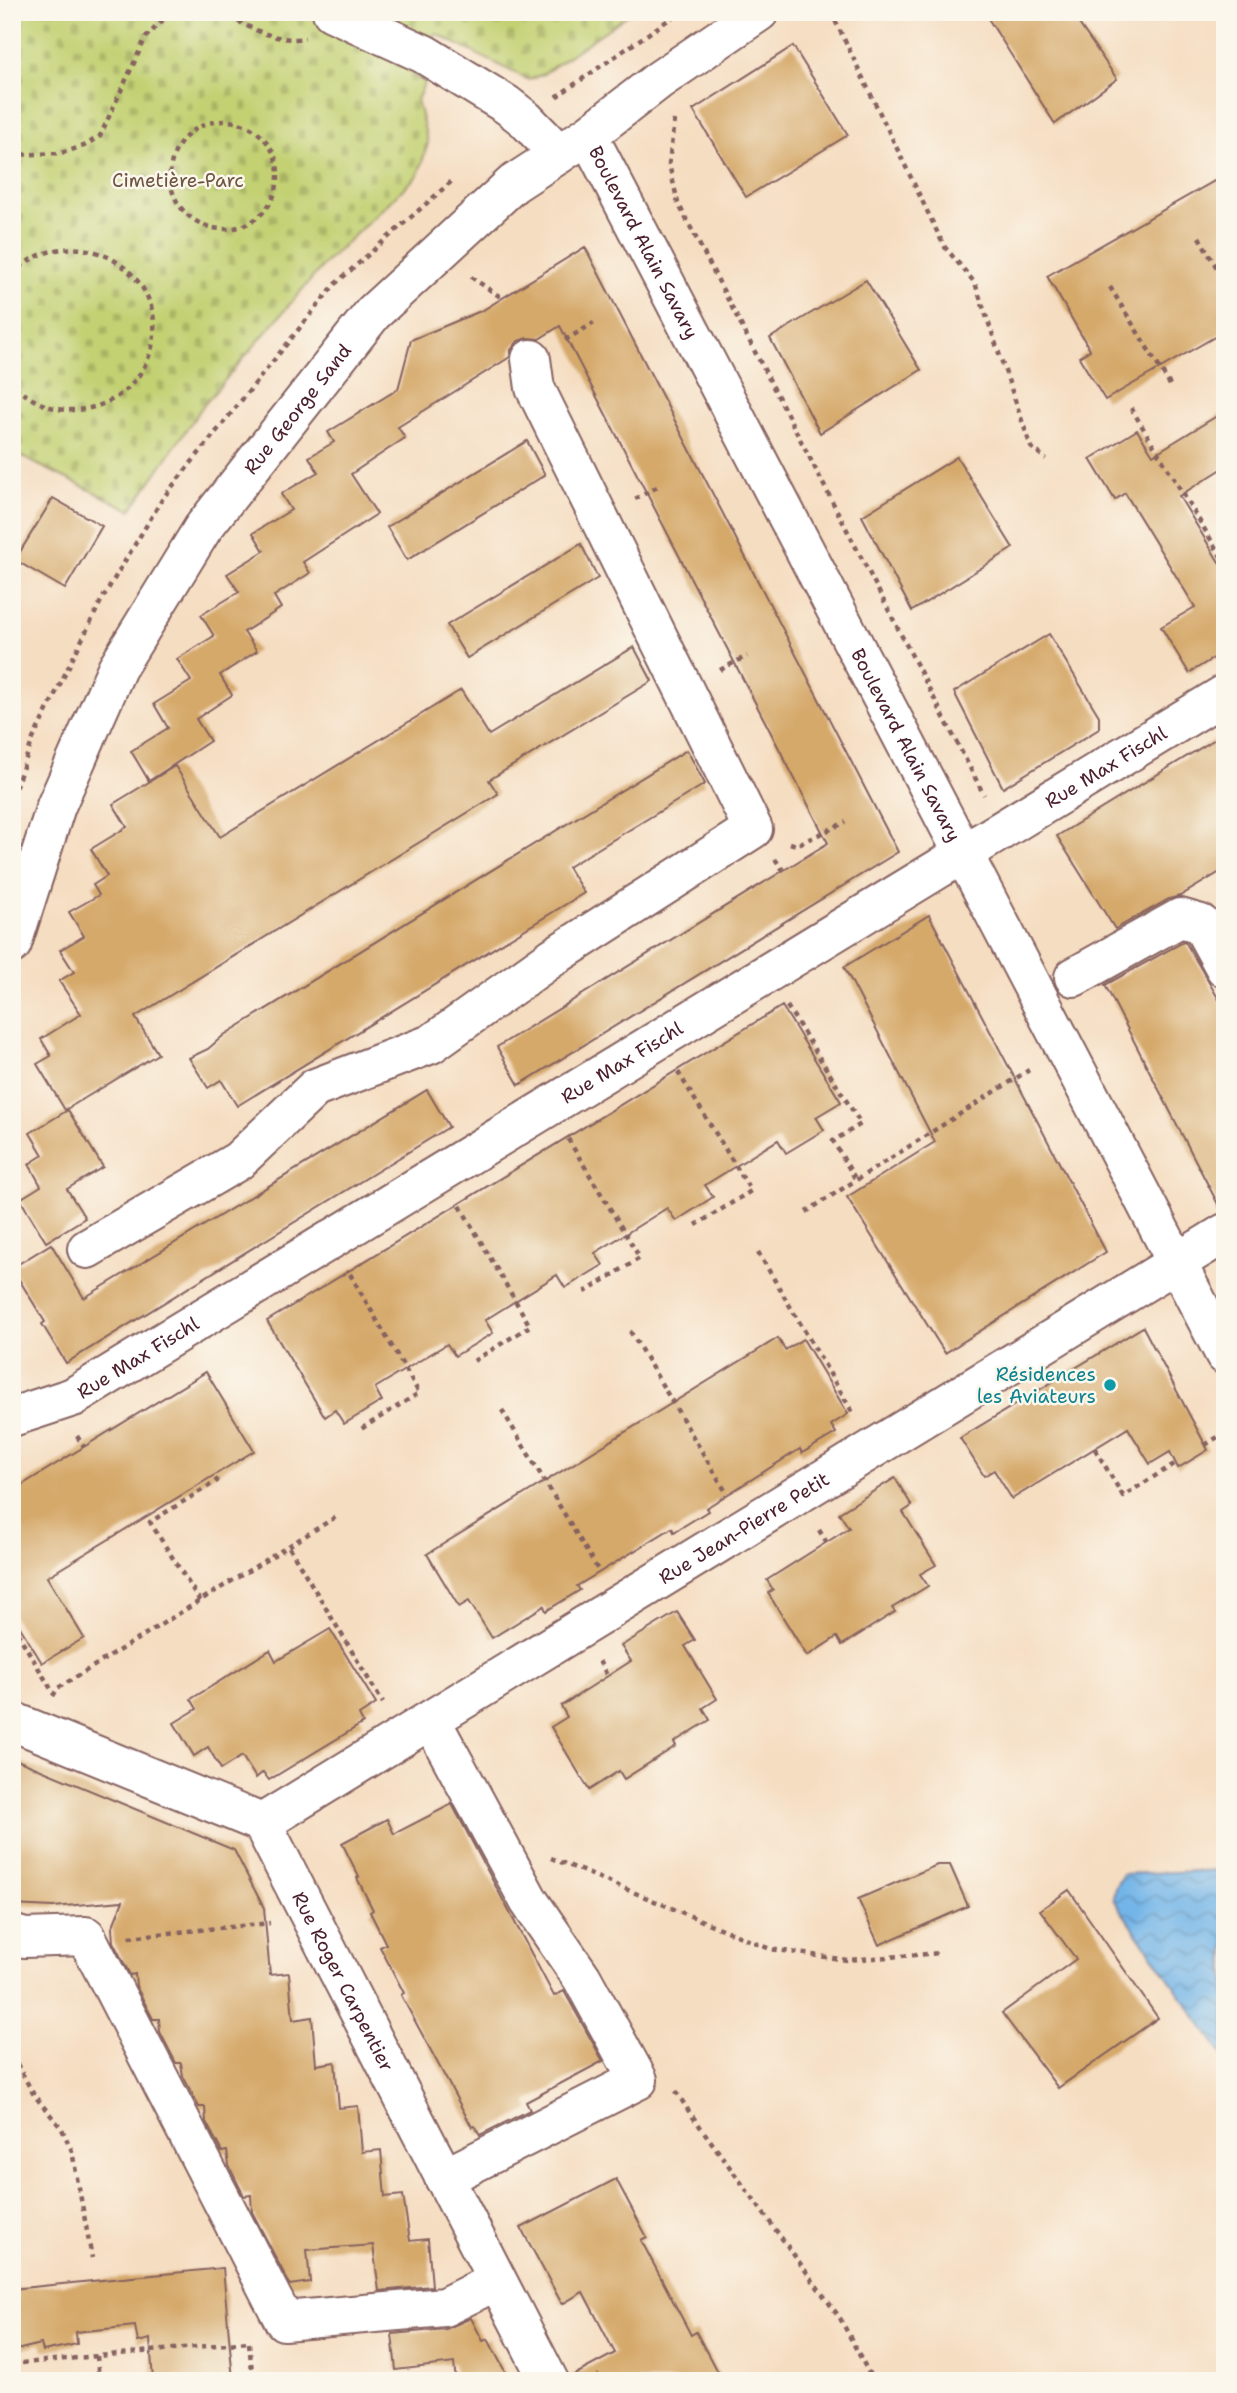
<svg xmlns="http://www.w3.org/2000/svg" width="1237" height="2393" font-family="'Shantell Sans',sans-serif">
  <defs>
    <pattern id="cemetery-stones" width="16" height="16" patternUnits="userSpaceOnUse" patternTransform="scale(1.75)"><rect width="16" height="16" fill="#c3d173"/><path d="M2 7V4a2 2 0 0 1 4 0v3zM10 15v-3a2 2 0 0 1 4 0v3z" fill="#a9b364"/></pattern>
    <pattern id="water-waves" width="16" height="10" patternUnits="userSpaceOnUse" patternTransform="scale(1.75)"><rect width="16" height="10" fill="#73b5e8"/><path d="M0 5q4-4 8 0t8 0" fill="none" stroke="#6093bc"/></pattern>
  </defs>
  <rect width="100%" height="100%" fill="#fbf7ec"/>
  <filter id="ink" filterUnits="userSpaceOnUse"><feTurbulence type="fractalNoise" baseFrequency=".0143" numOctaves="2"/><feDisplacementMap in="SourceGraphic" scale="14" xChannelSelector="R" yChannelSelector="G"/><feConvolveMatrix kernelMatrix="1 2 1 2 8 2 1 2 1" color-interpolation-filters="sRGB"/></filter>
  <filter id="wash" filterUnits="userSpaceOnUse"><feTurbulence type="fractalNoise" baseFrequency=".00686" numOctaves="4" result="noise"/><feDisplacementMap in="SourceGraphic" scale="28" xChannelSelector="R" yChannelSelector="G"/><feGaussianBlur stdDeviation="1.57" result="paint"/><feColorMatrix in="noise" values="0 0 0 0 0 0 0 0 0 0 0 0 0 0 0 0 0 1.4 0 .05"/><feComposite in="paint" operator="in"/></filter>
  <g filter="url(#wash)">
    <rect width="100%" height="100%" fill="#f5ddc1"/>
    <path fill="url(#cemetery-stones)" stroke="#86784f" stroke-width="2" d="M12,12h620l-89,62 -14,6 -94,-47 -21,43 11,6 -8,18 11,43 -10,32 -93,88 -123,144 -71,103 -119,-58z"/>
    <path fill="url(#water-waves)" stroke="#5e6a8a" stroke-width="2" d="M1225,1870v188l-112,-159 2,-12 8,-13z"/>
    <g id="blocks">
      <g fill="#d5a96b">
        <path d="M984,12h87l46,67 -62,45z"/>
        <path d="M793,46l55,89 -102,62 -53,-87z"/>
        <path d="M1225,175v156l-120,69 -26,-43 11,-7 -43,-74z"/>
        <path d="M585,247l313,605 -379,233 -22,-38 331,-204 -268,-517 -21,13 -12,-1 -9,3 -7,9 -1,7 -112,70 7,11 -54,36 26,40 -74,48 7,11 -36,23 7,12 -37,24 13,19 -37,24 12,20 -36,24 14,22 -61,40 -18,-30 37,-23 -14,-24 37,-23 -14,-22 37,-23 -13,-21 38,-23 -12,-18 37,-23 -11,-18 38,-23 -10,-16 37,-22 -9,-15 25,-15 -6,-10 70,-43 13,-49 72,-30z"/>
        <path d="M866,280l55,90 -101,63 -50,-95z"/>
        <path d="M1225,411v56l-46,29 46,76v86l-3,-5 -33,20 -28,-46 34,-20 -70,-114 -10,7 -25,-41 47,-29 16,25z"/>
        <path d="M527,441l18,34 -138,85 -20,-33z"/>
        <path d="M957,457l56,91 -101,63 -50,-95z"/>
        <path d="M53,498l49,28 -37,63 -50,-29z"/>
        <path d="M581,544l17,34 -131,80 -20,-33z"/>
        <path d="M1049,634l50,82v13l-96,59 -49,-96z"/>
        <path d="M634,647l18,34 -163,99 9,14 -363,223 23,37 -93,56 -28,-46 14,-8 -10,-17 40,-25 -22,-33 15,-9 -14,-22 24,-14 -15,-24 30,-17 -6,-10 14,-9 -16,-27 36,-22 -14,-23 62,-38 45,71 241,-147 28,45z"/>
        <path d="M1225,733v136l-45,27 -11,3 -54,30 -58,-93z"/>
        <path d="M687,750l18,34 -137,83 16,26 -347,213 -16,-26 -13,8 -19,-30 19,-9 16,-14z"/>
        <path d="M929,915l177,337 -161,101 -98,-156 88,-55 -91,-175z"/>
        <path d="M1183,942l3,1 39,67v201l-3,1 -117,-227z"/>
        <path d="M782,1006l59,96 -25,15 8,13 -38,23 -8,-13 -73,45 8,12 -37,24 -9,-13 -72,45 8,12 -38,23 -8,-13 -72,45 8,13 -38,23 -8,-12 -72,44 7,13 -38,23 -9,-14 -10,7 -58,-96z"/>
        <path d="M427,1090l22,37 -383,236 -24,-39 3,-2 -33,-54 39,-24 33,54z"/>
        <path d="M68,1110l35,57 -36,22 18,29 -39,24 -26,-43 21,-13 -12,-22 14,-9 -13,-22z"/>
        <path d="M1143,1327l65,123 -30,18 -8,-16 -20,12 -22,-36 -116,71 -18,-29 -10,6 -24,-38z"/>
        <path d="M778,1338l7,12 18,-11 45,75 -17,11 5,8 -34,20 -2,-4 -94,59 2,3 -34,21 -2,-4 -95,58 3,4 -34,21 -2,-5 -52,32 -23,-37 -10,6 -32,-53z"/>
        <path d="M206,1372l48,79 -207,126 37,61 -42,25 -30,-49v-123z"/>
        <path d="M895,1478l17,28 -9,6 33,53 -16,9 8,12 -36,22 3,4 -53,33 -5,-8 -30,19 -39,-63 5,-3 -6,-10 82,-52 -10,-15z"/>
        <path d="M677,1612l18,28 -10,6 32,53 -14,9 7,12 -36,22 2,4 -52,33 -5,-8 -30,19 -38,-63 16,-10 -6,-11 70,-45 -10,-15z"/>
        <path d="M330,1629l46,75 -17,11 4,8 -94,57 -6,-8 -7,6 -14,-22 -21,13 -13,-22 -14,9 -20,-33 23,-14 -6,-10 79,-49 6,11z"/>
        <path d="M12,1758l222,92 30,58 6,67 19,-2 4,47 19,-3 4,48 19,-3 4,46 19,-2 4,46 19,-2 4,47 18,-2 7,46 18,-2 4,47 -53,5 -6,-46 -66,5 3,32 -20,3 -38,-73 -1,-17 -7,1 -15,-30 -2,-15 -5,1 -16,-30 -1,-15h-6l-16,-31 -2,-13h-5l-16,-31 -1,-13h-6l-17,-33 -1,-12 -5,1 -17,-33 -1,-14 11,-27 -70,6 -41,-2z"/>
        <path d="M452,1804l102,192 10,-5 39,70 -77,41 4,8 -50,25 -5,-9 -3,1 -71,-132 3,-2 -24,-46 6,-3 -16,-32 3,-2 -16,-32 2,-1 -17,-34 45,-24 7,15z"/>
        <path d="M937,1865h13l18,41 -89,39 -21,-46z"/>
        <path d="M1069,1890l89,128 -100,70 -56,-75 74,-54 -36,-49z"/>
        <path d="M616,2179l31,58 -6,3 50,95 5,-3 26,49h-151l-1,-4 45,-24 -32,-61 -21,12 -41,-76z"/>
        <path d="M223,2268l10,113h-80l-3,-42 -12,3 -3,-16 -59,6 1,12 -34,7 -2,-7 -29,7v-62z"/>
        <path d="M471,2318l12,23 5,-2 22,42h-54l-2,-18 -58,7 -4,-36 54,-5z"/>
      </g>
    </g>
  </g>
  <g filter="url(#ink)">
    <use href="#blocks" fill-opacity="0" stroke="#866260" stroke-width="2"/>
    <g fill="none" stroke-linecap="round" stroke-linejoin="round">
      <defs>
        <g id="minor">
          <path d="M332,12l92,42 83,51 18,14 34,35"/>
          <path id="s1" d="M588,135l637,1220"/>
          <path id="s2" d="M12,944l44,-138 61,-138 86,-140 170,-215 140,-129 75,-49 71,-55 100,-68"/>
          <path d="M1074,977l106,-59 21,6 24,44"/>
          <path d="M87,1249l151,-88 77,-73 116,-44 122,-87 200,-128 -218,-441 -4,-29"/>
          <path id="s3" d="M12,1417l61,-20 1152,-703"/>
          <path d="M431,1720l98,181 53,77 56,102 -194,98"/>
          <path id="s4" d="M12,1721l250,102 287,558"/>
          <path id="s5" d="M262,1823l963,-590"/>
          <path d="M12,1934l12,4 62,-2 198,385 160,-14 52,-26"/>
        </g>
      </defs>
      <use href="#minor" stroke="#866260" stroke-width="42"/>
      <g stroke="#866260" stroke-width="4.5" stroke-dasharray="5 5" stroke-linecap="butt">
        <path d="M220,12c28,14 53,31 85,26"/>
        <path d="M831,12l113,234 31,37 56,164 15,12"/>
        <path d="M556,97l124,-85"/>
        <path d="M674,120l-5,44 9,39 306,592"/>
        <circle cx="224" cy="175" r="54"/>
        <path d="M12,155l49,-2 23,-7 16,-10 46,-99 17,-17 12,-8"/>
        <path d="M1199,237l26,45"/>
        <path d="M12,274c73,-70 180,17 129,98 -12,19 -30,31 -51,36 -29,7 -58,-4 -78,-25"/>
        <path d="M471,277l31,21"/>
        <path d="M1110,287l60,98"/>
        <path d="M565,340l29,-17"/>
        <path d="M1131,408l94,155"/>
        <path d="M635,499l24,-13"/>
        <path d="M720,670l27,-14"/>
        <path d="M12,797l21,-58 69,-140 61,-101 172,-214 117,-103"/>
        <path d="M790,843l6,2 50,-23"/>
        <path d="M775,859l8,11"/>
        <path d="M787,1006l74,118 -28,17 23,39"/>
        <path d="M678,1072l73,119 -55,34"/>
        <path d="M568,1139l72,119 -55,34"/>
        <path d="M460,1206l70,120 -58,36"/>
        <path d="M806,1212l223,-142"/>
        <path d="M758,1252l95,161"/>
        <path d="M350,1274l69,119 -58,36"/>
        <path d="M630,1331l96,161"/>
        <path d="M502,1410l96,160"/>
        <path d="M77,1436l7,11"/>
        <path d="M1205,1445l16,-10"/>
        <path d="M1095,1449l28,47 53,-33"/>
        <path d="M819,1530l8,13"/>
        <path d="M289,1547l94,156"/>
        <path d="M200,1601l-50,-79 67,-41 -4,-5"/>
        <path d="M12,1624l42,70"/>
        <path d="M599,1661l9,16"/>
        <path d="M53,1696l5,-8 281,-173"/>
        <path d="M551,1858l219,91 77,11 94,-7"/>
        <path d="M129,1937l141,-14"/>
        <path d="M12,2055l22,40 28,34 10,22 20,107"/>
        <path d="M676,2091l12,19 152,208 33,63"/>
        <path d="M249,2343l4,38"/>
        <path d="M97,2356l2,25"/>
        <path d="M12,2364l237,-22"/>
        <path d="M589,2380l10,-5"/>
      </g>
      <use href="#minor" stroke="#fff" stroke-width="38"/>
    </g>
  </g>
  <circle fill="#0f9aa8" stroke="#fbf7ec" stroke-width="2.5" cx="1110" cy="1385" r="7"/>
  <g text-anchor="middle" stroke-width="5" stroke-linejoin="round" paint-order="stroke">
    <g font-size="19" fill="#6e5441" stroke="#fbf7ec">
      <text x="178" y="187">Cimetière-Parc</text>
    </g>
    <g font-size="19" fill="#4a1f2b" stroke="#fbf7ec">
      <text dy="7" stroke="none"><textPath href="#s1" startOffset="121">Boulevard Alain Savary</textPath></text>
      <text dy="7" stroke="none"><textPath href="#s2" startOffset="612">Rue George Sand</textPath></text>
      <text dy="7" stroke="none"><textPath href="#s1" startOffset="688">Boulevard Alain Savary</textPath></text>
      <text dy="7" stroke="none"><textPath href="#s3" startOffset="1274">Rue Max Fischl</textPath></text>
      <text dy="7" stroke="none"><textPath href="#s3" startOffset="707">Rue Max Fischl</textPath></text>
      <text dy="7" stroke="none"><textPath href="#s3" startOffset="140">Rue Max Fischl</textPath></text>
      <text dy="7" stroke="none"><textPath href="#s5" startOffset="565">Rue Jean-Pierre Petit</textPath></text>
      <text dy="7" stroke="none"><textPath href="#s4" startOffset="448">Rue Roger Carpentier</textPath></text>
    </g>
    <g font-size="19" fill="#0d838f" stroke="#fbf7ec" text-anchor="end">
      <text x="1096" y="1381">Résidences<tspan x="1096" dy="22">les Aviateurs</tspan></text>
    </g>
  </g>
  <rect width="1237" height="2393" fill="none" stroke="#fbf7ec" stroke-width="42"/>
</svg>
